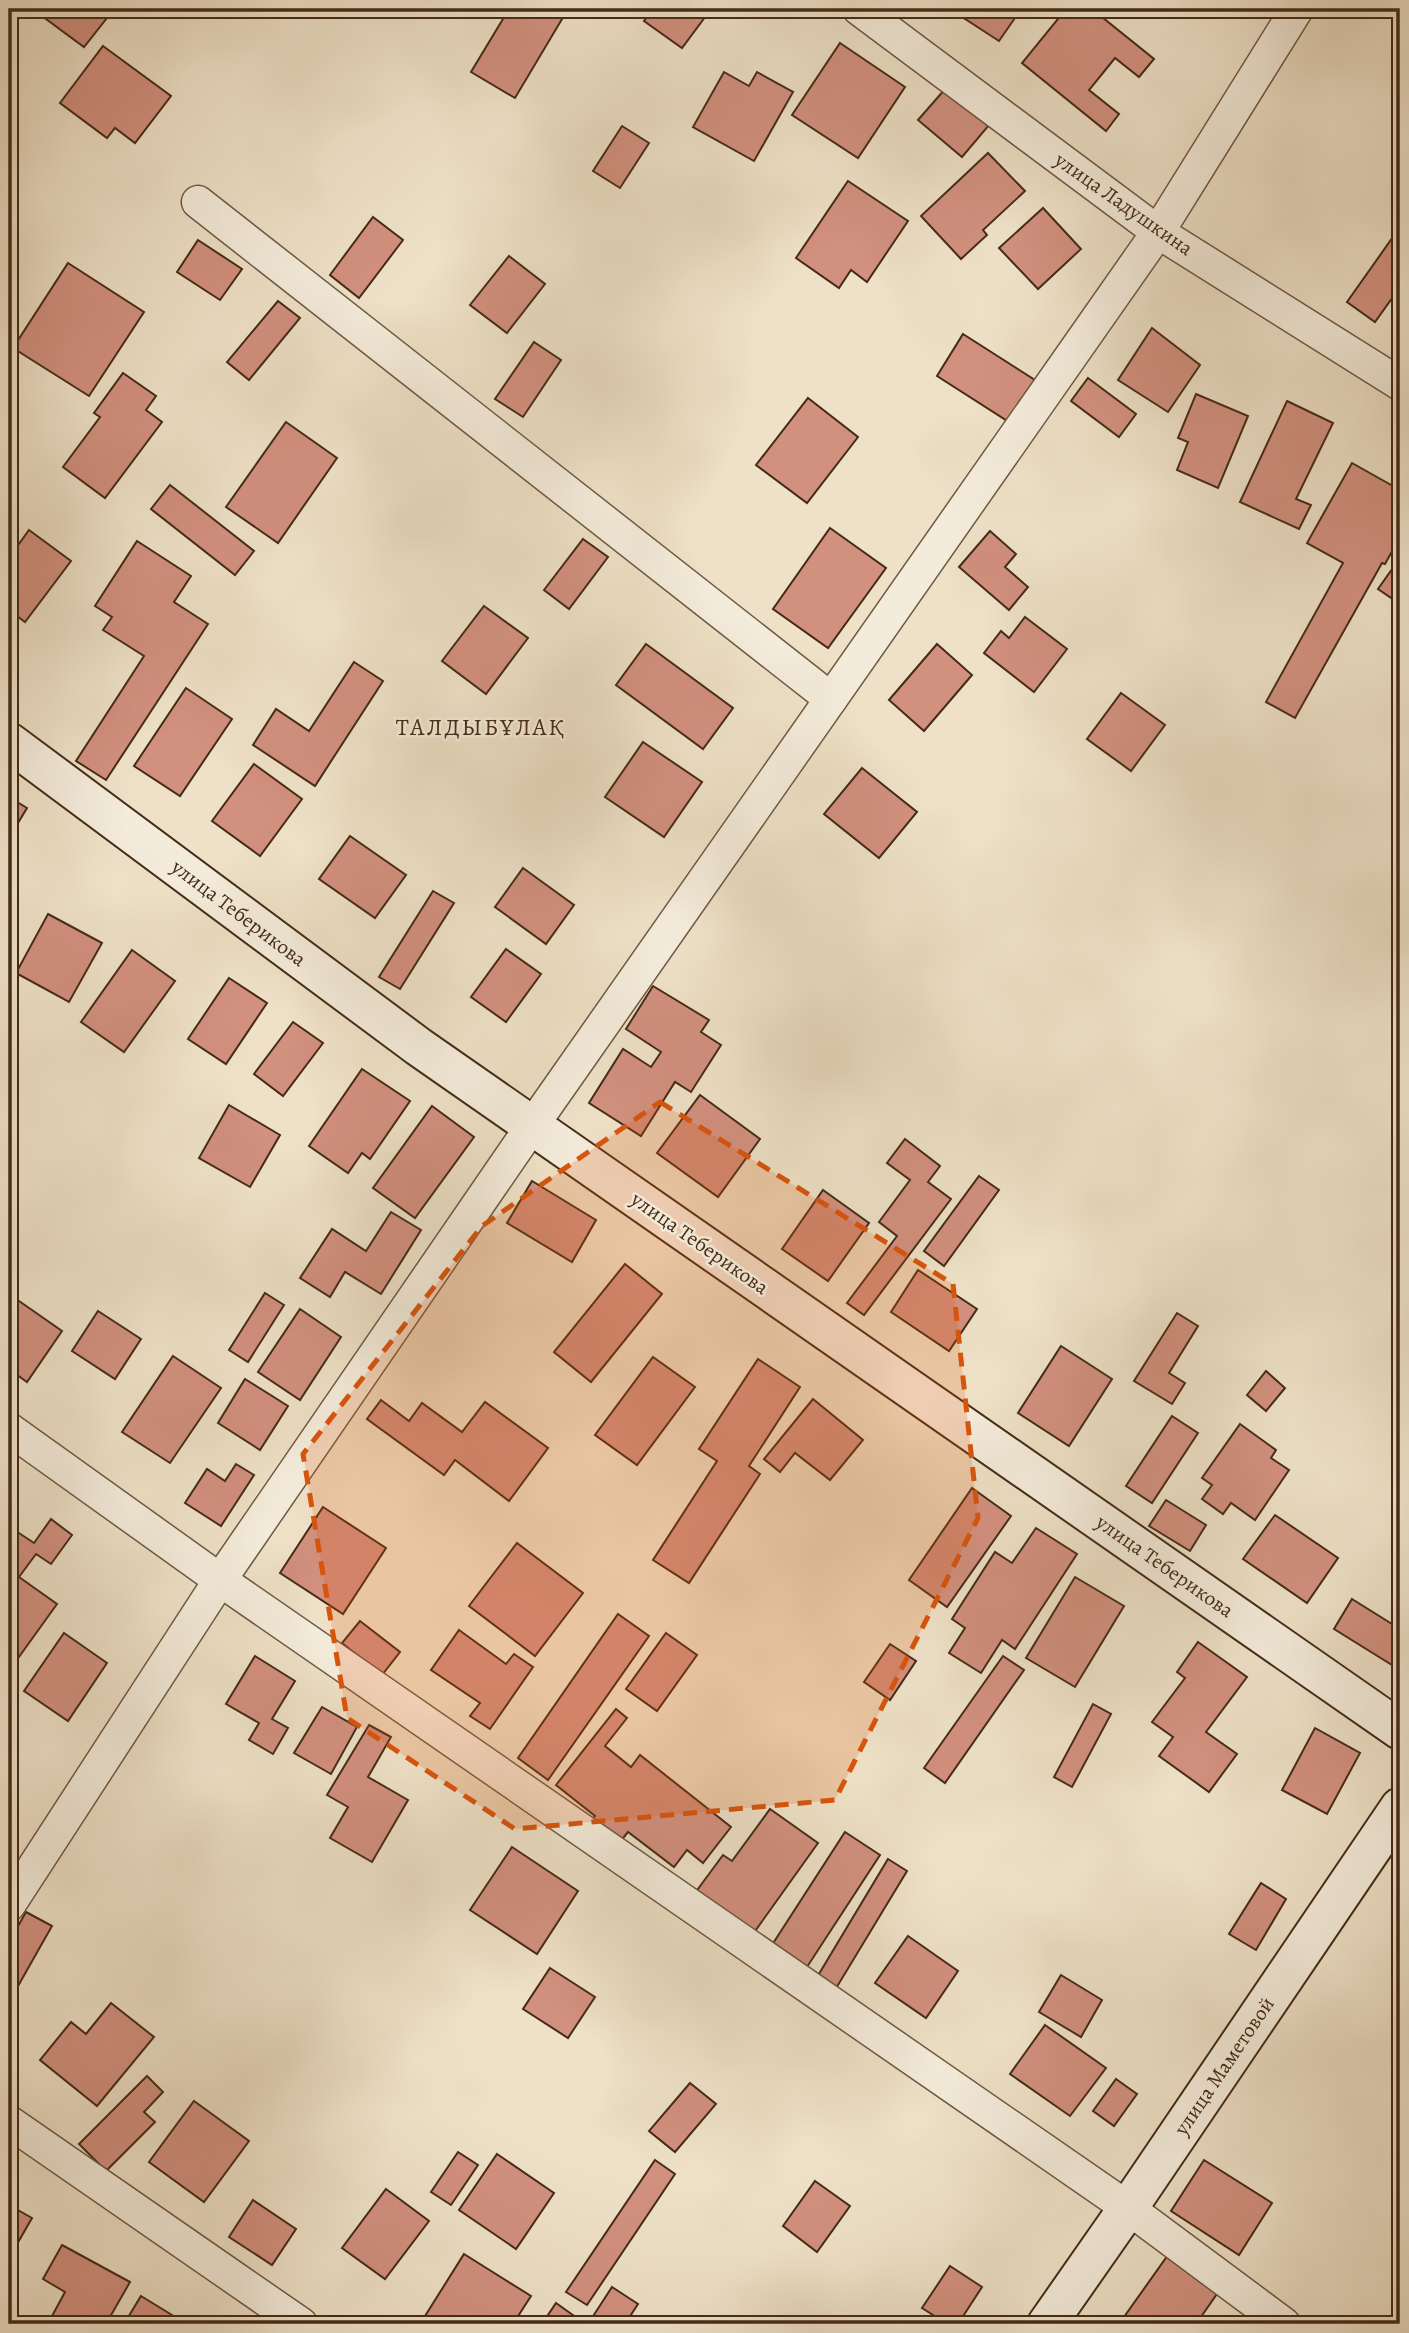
<svg xmlns="http://www.w3.org/2000/svg" width="1409" height="2333" font-family="Alegreya,serif">
  <rect width="100%" height="100%" fill="#eee1c7"/>
  <filter id="stains"><feTurbulence type="fractalNoise" baseFrequency=".00286" numOctaves="4"/><feColorMatrix values="0 0 0 0 .2 0 0 0 0 .09 0 0 0 0 .02 0 0 0 .5 -.17"/></filter>
  <radialGradient id="worn" r=".72"><stop offset=".6" stop-color="#630" stop-opacity="0"/><stop offset="1" stop-color="#630" stop-opacity=".3"/></radialGradient>
  <g fill="#d2907f" stroke="#452b17" stroke-width="2">
    <path d="M48,9h66l-30,38 -42,-31z"/>
    <path d="M509,9h59l-53,89 -44,-26z"/>
    <path d="M653,9h58l-29,39 -38,-27z"/>
    <path d="M955,9h53l9,6 -18,26 -46,-30z"/>
    <path d="M1066,9h26l62,50 -15,18 -24,-19 -26,32 30,24 -13,17 -84,-68z"/>
    <path d="M840,43l65,44 -47,71 -66,-43z"/>
    <path d="M103,46l68,50 -36,47 -20,-15 -8,10 -47,-35z"/>
    <path d="M724,72l25,14 8,-14 36,20 -39,69 -61,-34z"/>
    <path d="M1400,85v16l-8,-7z"/>
    <path d="M946,88l44,36 -28,33 -44,-37z"/>
    <path d="M622,126l27,17 -29,45 -27,-17z"/>
    <path d="M988,153l37,38 -42,39 4,5 -26,24 -40,-43z"/>
    <path d="M848,181l60,40 -41,61 -16,-12 -12,18 -43,-30z"/>
    <path d="M1043,208l38,41 -43,40 -39,-41z"/>
    <path d="M373,217l30,23 -44,58 -29,-23z"/>
    <path d="M1400,227v60l-25,35 -28,-20z"/>
    <path d="M198,240l44,29 -22,31 -43,-28z"/>
    <path d="M509,256l36,28 -38,49 -37,-28z"/>
    <path d="M68,263l76,49 -55,84 -76,-48z"/>
    <path d="M278,301l22,17 -51,62 -22,-18z"/>
    <path d="M1152,328l48,37 -32,47 -50,-32z"/>
    <path d="M963,334l72,46 -26,42 -72,-46z"/>
    <path d="M534,342l27,18 -38,57 -28,-18z"/>
    <path d="M123,373l33,23 -10,14 16,12 -57,76 -42,-31 37,-50 -6,-4z"/>
    <path d="M1088,378l48,36 -17,23 -48,-36z"/>
    <path d="M1196,394l52,22 -30,72 -41,-18 11,-28 -10,-4z"/>
    <path d="M808,398l50,39 -51,66 -51,-38z"/>
    <path d="M1287,401l46,22 -37,76 15,6 -12,24 -59,-27z"/>
    <path d="M286,422l51,36 -59,85 -52,-36z"/>
    <path d="M1352,463l48,27v47l-15,27 -3,-1 -87,155 -29,-16 77,-139 -36,-20z"/>
    <path d="M170,485l84,66 -19,24 -84,-66z"/>
    <path d="M830,528l56,40 -58,80 -55,-39z"/>
    <path d="M29,530l42,31 -46,61 -16,-12v-67l7,5z"/>
    <path d="M990,531l26,23 -11,13 23,20 -19,23 -50,-43z"/>
    <path d="M583,539l25,18 -39,52 -25,-19z"/>
    <path d="M137,541l54,35 -17,26 34,22 -102,156 -30,-19 68,-105 -41,-26 9,-13 -17,-11z"/>
    <path d="M1400,558v46l-22,-15z"/>
    <path d="M484,606l44,32 -42,56 -44,-33z"/>
    <path d="M1025,617l42,32 -33,43 -50,-39 17,-22 8,7z"/>
    <path d="M646,644l87,64 -30,41 -87,-64z"/>
    <path d="M937,644l35,31 -48,56 -35,-31z"/>
    <path d="M354,662l29,19 -68,105 -62,-41 23,-36 33,22z"/>
    <path d="M186,688l46,31 -52,77 -46,-30z"/>
    <path d="M1121,693l44,32 -34,46 -44,-32z"/>
    <path d="M643,742l59,40 -38,55 -59,-40z"/>
    <path d="M254,764l48,35 -42,57 -48,-35z"/>
    <path d="M862,768l55,44 -38,46 -55,-44z"/>
    <path d="M9,797l18,11 -18,30z"/>
    <path d="M350,836l56,39 -31,43 -56,-39z"/>
    <path d="M523,868l51,37 -28,39 -51,-37z"/>
    <path d="M433,891l21,12 -54,86 -21,-12z"/>
    <path d="M48,914l54,29 -33,59 -53,-29z"/>
    <path d="M506,949l35,25 -35,48 -35,-25z"/>
    <path d="M132,950l43,31 -51,71 -43,-30z"/>
    <path d="M229,978l38,25 -41,61 -38,-25z"/>
    <path d="M653,986l56,34 -8,12 20,13 -30,47 -16,-10 -34,54 -52,-33 34,-54 28,18 10,-15 -35,-23z"/>
    <path d="M293,1022l30,21 -40,53 -29,-22z"/>
    <path d="M362,1069l48,32 -40,58 -8,-6 -14,20 -39,-27z"/>
    <path d="M700,1095l60,44 -42,58 -61,-44z"/>
    <path d="M229,1105l51,30 -30,52 -51,-29z"/>
    <path d="M432,1106l42,31 -59,81 -42,-30z"/>
    <path d="M905,1139l35,27 -12,16 23,17 -87,116 -17,-12 50,-67 -18,-14 31,-42 -23,-17z"/>
    <path d="M979,1176l20,14 -55,76 -20,-15z"/>
    <path d="M532,1181l64,39 -24,42 -65,-39z"/>
    <path d="M823,1190l46,33 -41,58 -46,-32z"/>
    <path d="M391,1212l30,18 -40,64 -36,-22 -15,25 -30,-19 32,-49 34,22z"/>
    <path d="M625,1264l37,30 -71,88 -37,-30z"/>
    <path d="M918,1270l59,39 -28,42 -58,-39z"/>
    <path d="M265,1293l19,12 -36,57 -19,-12z"/>
    <path d="M9,1294l53,37 -35,51 -18,-13z"/>
    <path d="M300,1309l41,28 -41,63 -42,-28z"/>
    <path d="M98,1311l43,28 -26,40 -43,-28z"/>
    <path d="M1177,1313l21,13 -29,47 16,10 -13,21 -38,-23z"/>
    <path d="M1061,1346l51,33 -43,67 -51,-33z"/>
    <path d="M173,1356l48,32 -51,75 -48,-31z"/>
    <path d="M653,1357l42,30 -58,78 -42,-30z"/>
    <path d="M758,1359l42,28 -51,79 11,8 -71,109 -36,-23 64,-99 -18,-12z"/>
    <path d="M1266,1371l19,17 -19,23 -19,-16z"/>
    <path d="M245,1379l43,27 -28,44 -42,-27z"/>
    <path d="M813,1399l50,41 -33,40 -35,-27 -15,19 -16,-13z"/>
    <path d="M381,1400l28,21 13,-18 40,29 23,-30 63,46 -39,53 -54,-41 -11,15 -77,-56z"/>
    <path d="M1172,1416l26,17 -46,70 -26,-17z"/>
    <path d="M1240,1424l36,26 -5,8 18,12 -34,50 -24,-17 -8,11 -21,-15 10,-14 -10,-7z"/>
    <path d="M236,1464l18,11 -33,51 -36,-23 22,-34 18,12z"/>
    <path d="M972,1488l39,28 -64,91 -38,-27z"/>
    <path d="M1166,1500l40,25 -16,26 -41,-25z"/>
    <path d="M323,1507l63,41 -43,66 -63,-41z"/>
    <path d="M1275,1515l63,43 -31,45 -64,-44z"/>
    <path d="M51,1519l21,16 -21,29 -15,-10 -17,23 38,27 -46,64 -2,-2v-125l7,-10 18,12z"/>
    <path d="M1036,1528l41,26 -62,95 -13,-9 -21,33 -32,-20 16,-25 -13,-9 43,-67 17,11z"/>
    <path d="M517,1543l66,50 -48,63 -66,-50z"/>
    <path d="M1075,1577l49,29 -49,81 -49,-29z"/>
    <path d="M1352,1599l48,30v41l-66,-41z"/>
    <path d="M618,1614l31,22 -101,144 -30,-22z"/>
    <path d="M360,1621l40,31 -18,23 -40,-32z"/>
    <path d="M459,1630l47,34 8,-10 19,13 -43,62 -20,-13 10,-13 -49,-33z"/>
    <path d="M64,1633l43,30 -39,58 -44,-30z"/>
    <path d="M666,1633l31,22 -40,56 -31,-22z"/>
    <path d="M1198,1642l49,35 -41,55 31,22 -28,38 -50,-36 14,-19 -21,-15 33,-44 -8,-6z"/>
    <path d="M890,1644l26,17 -26,39 -26,-18z"/>
    <path d="M255,1656l40,25 -23,38 16,9 -15,26 -24,-14 10,-17 -33,-19z"/>
    <path d="M1003,1656l21,14 -79,113 -21,-15z"/>
    <path d="M1093,1704l18,10 -39,73 -18,-10z"/>
    <path d="M322,1707l35,20 -26,47 -37,-21z"/>
    <path d="M616,1709l11,9 -22,28 26,21 9,-12 91,72 -28,36 -16,-13 -13,17 -46,-35 -13,16 -28,-22 8,-10 -39,-31z"/>
    <path d="M369,1725l22,12 -23,40 40,23 -36,62 -42,-24 18,-31 -21,-12z"/>
    <path d="M1315,1728l45,25 -33,61 -45,-24z"/>
    <path d="M770,1809l48,34 -65,91 -58,-41 28,-38 9,6z"/>
    <path d="M845,1832l35,23 -73,112 -35,-22z"/>
    <path d="M512,1847l66,44 -41,63 -67,-44z"/>
    <path d="M888,1859l19,12 -72,119 -19,-11z"/>
    <path d="M1261,1883l25,16 -30,51 -27,-16z"/>
    <path d="M26,1912l26,14 -43,76v-60z"/>
    <path d="M908,1936l50,35 -32,47 -51,-35z"/>
    <path d="M550,1968l45,29 -27,41 -45,-29z"/>
    <path d="M1061,1975l41,25 -21,37 -42,-25z"/>
    <path d="M111,2003l43,34 -57,69 -57,-46 31,-38 15,12z"/>
    <path d="M1045,2025l61,43 -36,48 -60,-42z"/>
    <path d="M147,2076l16,16 -19,20 11,10 -49,49 -27,-27z"/>
    <path d="M1116,2079l21,15 -23,32 -21,-15z"/>
    <path d="M690,2083l26,21 -41,48 -26,-21z"/>
    <path d="M194,2101l55,40 -45,61 -55,-40z"/>
    <path d="M458,2152l20,13 -27,40 -20,-13z"/>
    <path d="M497,2154l57,39 -38,56 -57,-39z"/>
    <path d="M655,2160l20,14 -88,131 -21,-13z"/>
    <path d="M1204,2160l68,43 -33,52 -68,-44z"/>
    <path d="M815,2181l35,25 -33,46 -34,-26z"/>
    <path d="M386,2189l43,32 -44,58 -43,-31z"/>
    <path d="M253,2200l43,29 -24,36 -43,-28z"/>
    <path d="M9,2205l23,13 -23,40z"/>
    <path d="M62,2245l68,37 -24,42h-39l-15,-8 13,-24 -22,-13z"/>
    <path d="M464,2254l67,42 -18,28h-93z"/>
    <path d="M1168,2255l51,36 -23,33h-77z"/>
    <path d="M950,2266l32,21 -24,37h-11l-25,-16z"/>
    <path d="M612,2287l26,17 -13,20h-37z"/>
    <path d="M141,2296l44,27v1h-61z"/>
    <path d="M556,2303l21,15 -4,6h-31z"/>
  </g>
  <g fill="none" stroke-linecap="round" stroke-linejoin="round">
    <defs>
      <g id="street">
        <path d="M859,9l299,223 242,152"/>
        <path d="M198,202l633,497"/>
        <path d="M9,1429l211,151 908,628 156,116"/>
        <path d="M9,1905l211,-325 312,-454 626,-894 139,-223"/>
        <path d="M9,2122l292,202"/>
      </g>
      <g id="secondary">
        <path d="M9,742l410,305 981,683"/>
        <path d="M1047,2324l81,-116 272,-401"/>
      </g>
    </defs>
    <use href="#street" stroke="#6f5843" stroke-width="35"/>
    <use href="#secondary" stroke="#452b17" stroke-width="42"/>
    <use href="#street" stroke="#f4ecdb" stroke-width="32"/>
    <use href="#secondary" stroke="#f4ecdb" stroke-width="38"/>
  </g>
  <path fill="#d8540d" fill-opacity="0.2" stroke="#d8540d" stroke-width="5" stroke-dasharray="14 9" stroke-linejoin="round" d="M660,1102l293,182 25,234 -143,282 -320,29 -168,-111 -44,-264 179,-228z"/>
  <g text-anchor="middle" stroke-width="5" stroke-linejoin="round" paint-order="stroke">
    <g font-size="21" fill="#452b17" stroke="#f4ecdb">
      <text transform="translate(1124 204) rotate(35)" y="7">улица Ладушкина</text>
      <text transform="translate(239 913) rotate(37)" y="7">улица Теберикова</text>
      <text transform="translate(700 1243) rotate(35)" y="7">улица Теберикова</text>
      <text transform="translate(1165 1566) rotate(35)" y="7">улица Теберикова</text>
      <text transform="translate(1224 2066) rotate(-56)" y="7">улица Маметовой</text>
    </g>
    <g font-size="24" letter-spacing="2" fill="#452b17" stroke="#f4ecdb">
      <text x="481" y="735">ТАЛДЫБҰЛАҚ</text>
    </g>
  </g>
  <rect width="1409" height="2333" fill="none" stroke="#eee1c7" stroke-width="35"/>
  <rect x="10" y="10" width="1388" height="2312" fill="none" stroke="#452b17" stroke-width="3.5"/>
  <rect x="18" y="18" width="1374" height="2298" fill="none" stroke="#452b17" stroke-width="2"/>
  <rect width="100%" height="100%" filter="url(#stains)"/>
  <rect width="100%" height="100%" fill="url(#worn)"/>
</svg>
